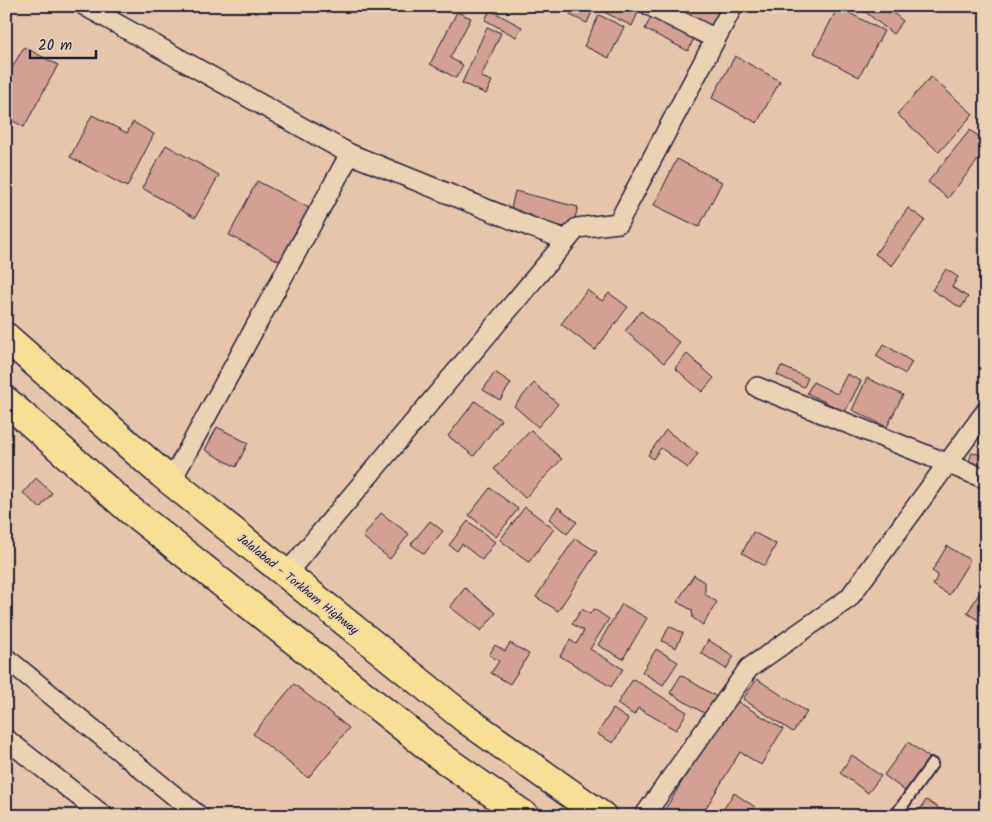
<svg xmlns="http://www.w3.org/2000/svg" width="992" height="822" font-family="Kalam,sans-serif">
  <rect width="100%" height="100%" fill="#e7c5aa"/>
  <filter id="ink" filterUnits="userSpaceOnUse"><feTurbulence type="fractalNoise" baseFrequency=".02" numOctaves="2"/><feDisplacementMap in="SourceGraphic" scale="10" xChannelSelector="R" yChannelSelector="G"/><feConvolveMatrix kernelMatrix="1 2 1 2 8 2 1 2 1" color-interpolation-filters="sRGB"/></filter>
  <g filter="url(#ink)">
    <g fill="#d4a091" stroke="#22223b">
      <path d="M574,6h62l4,2 -8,18 -38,-19 -7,16 -17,-8z"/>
      <path d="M670,6h43l7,4 -8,18z"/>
      <path d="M865,6h20l18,15 -10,13 -30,-24z"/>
      <path d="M838,7l46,24 -25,46 -45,-24z"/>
      <path d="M490,10l32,17 -6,10 -31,-17z"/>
      <path d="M457,12l14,6 -21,40 13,7 -7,13 -26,-14z"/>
      <path d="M599,15l25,12 -15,31 -25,-12z"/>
      <path d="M652,15l43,21 -7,15 -43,-22z"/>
      <path d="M487,27l14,6 -20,44 11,4 -6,13 -24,-11z"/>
      <path d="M24,47l34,18 -34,62 -18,-10v-39z"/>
      <path d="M735,56l45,25 -23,42 -45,-25z"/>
      <path d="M931,77l42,37 -34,38 -42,-38z"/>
      <path d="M92,115l35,18 6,-11 21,12 -27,53 -57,-30z"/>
      <path d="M970,130l16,12v8l-38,48 -20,-16z"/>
      <path d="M166,145l53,30 -24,43 -53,-30z"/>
      <path d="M677,159l45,23 -23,45 -45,-22z"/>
      <path d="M257,181l54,28 -28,54 -54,-28z"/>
      <path d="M515,191l63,16 -6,22 -62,-16z"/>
      <path d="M908,208l17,12 -33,46 -17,-12z"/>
      <path d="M946,269l12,8 -6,10 16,10 -7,11 -29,-18z"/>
      <path d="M587,290l15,11 7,-8 19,14 -33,43 -34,-26z"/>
      <path d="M641,311l39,32 -16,20 -39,-32z"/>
      <path d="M884,344l28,18 -7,12 -29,-18z"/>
      <path d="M687,354l27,24 -12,14 -27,-24z"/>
      <path d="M781,366l27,12 -4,9 -27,-12z"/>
      <path d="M495,372l16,11 -11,17 -17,-10z"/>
      <path d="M847,374l14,7 -16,31 -38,-19 6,-11 24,12z"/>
      <path d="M867,378l36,17 -16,32 -35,-17z"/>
      <path d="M534,383l24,21 -20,23 -24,-21z"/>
      <path d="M475,401l26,19 -27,36 -26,-20z"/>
      <path d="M217,427l31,16 -12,24 -31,-17z"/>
      <path d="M531,430l31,29 -37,39 -31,-29z"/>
      <path d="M666,430l32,24 -10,14 -27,-20 -8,11 -5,-4z"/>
      <path d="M972,452l14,5v17l-19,-6z"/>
      <path d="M36,478l16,15 -12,15 -17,-15z"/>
      <path d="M490,488l28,21 -22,28 -27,-22z"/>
      <path d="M525,507l29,22 -25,33 -29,-22z"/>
      <path d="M558,507l19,15 -10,12 -18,-15z"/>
      <path d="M381,513l28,21 -19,25 -27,-22z"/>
      <path d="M430,521l13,10 -19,23 -13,-10z"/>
      <path d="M468,521l27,21 -13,18 -20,-16 -5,7 -8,-6z"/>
      <path d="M753,532l23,12 -11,22 -23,-13z"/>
      <path d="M575,538l22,14 -39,59 -22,-14z"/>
      <path d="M947,546l23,14 -21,35 -16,-10 5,-10 -6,-4z"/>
      <path d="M694,575l11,8v11l12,8 -14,23 -10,-7 -1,-8 -15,-8z"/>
      <path d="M986,583v42l-19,-12z"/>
      <path d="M465,588l31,25 -15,18 -31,-24z"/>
      <path d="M622,604l25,14 -24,41 -25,-14z"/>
      <path d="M582,609l8,5 4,-5 15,10 -19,30 33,20 -12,18 -51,-31 10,-16 6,4 8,-13 -12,-7z"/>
      <path d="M669,626l14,7 -7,15 -14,-7z"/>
      <path d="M708,640l26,16 -8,13 -25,-16z"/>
      <path d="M510,643l19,11 -19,30 -19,-11 8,-12 -10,-6 6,-10 10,6z"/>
      <path d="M656,649l22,13 -15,23 -21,-13z"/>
      <path d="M681,675l39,24 -11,17 -39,-23z"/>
      <path d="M633,679l54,33 -11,18 -38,-22 -4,7 -17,-11z"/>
      <path d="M757,679l50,33 -14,20 -50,-33z"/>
      <path d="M294,684l55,44 -41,50 -55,-44z"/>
      <path d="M733,699l50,30 -22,36 -21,-13 -39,64h-28l-9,-5z"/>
      <path d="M613,709l15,10 -15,24 -16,-9z"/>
      <path d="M908,742l22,16 -25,33 -21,-16z"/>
      <path d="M852,755l29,21 -13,17 -28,-20z"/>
      <path d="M734,793l21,14 -6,9h-30z"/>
      <path d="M926,800l25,16h-35z"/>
    </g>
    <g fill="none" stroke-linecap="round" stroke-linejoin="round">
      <defs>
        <path id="service" d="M895,816l37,-52"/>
        <g id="minor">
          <path d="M85,6l265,148 181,73 36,13"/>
          <path d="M650,6l64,32"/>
          <path d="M757,387l229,92"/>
          <path d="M171,481l179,-327"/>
          <path d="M286,574l291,-346 41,-5 115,-217"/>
          <path d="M6,658l193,158"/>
          <path d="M6,739l98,77"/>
          <path d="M644,816l105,-148 100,-70 137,-187"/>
        </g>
        <g id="trunk">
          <path d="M6,337l156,137 305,246 135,96"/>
          <path d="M6,401l124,109 310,246 85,60"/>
        </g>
      </defs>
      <use href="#service" stroke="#22223b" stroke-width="14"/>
      <use href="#minor" stroke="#22223b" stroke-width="22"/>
      <use href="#trunk" stroke="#22223b" stroke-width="31"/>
      <use href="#service" stroke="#ebd2b3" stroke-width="10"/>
      <use href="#minor" stroke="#ebd2b3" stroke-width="19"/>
      <use href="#trunk" stroke="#f9df96" stroke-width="28"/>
    </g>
  </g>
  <g text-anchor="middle" stroke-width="4" stroke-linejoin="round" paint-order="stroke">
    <g font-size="12" fill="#22223b" stroke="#ebd2b3">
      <text transform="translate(298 584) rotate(39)" y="4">Jalalabad - Torkham Highway</text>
    </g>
  </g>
  <rect width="992" height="822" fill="none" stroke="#ebd2b3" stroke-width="25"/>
  <rect x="12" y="12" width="967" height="797" fill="none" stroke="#22223b" stroke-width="2" filter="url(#ink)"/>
  <path d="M30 50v8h66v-8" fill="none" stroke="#22223b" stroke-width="2.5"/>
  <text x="38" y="50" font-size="15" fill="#22223b" stroke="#ebd2b3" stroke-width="4" paint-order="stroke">20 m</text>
</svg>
